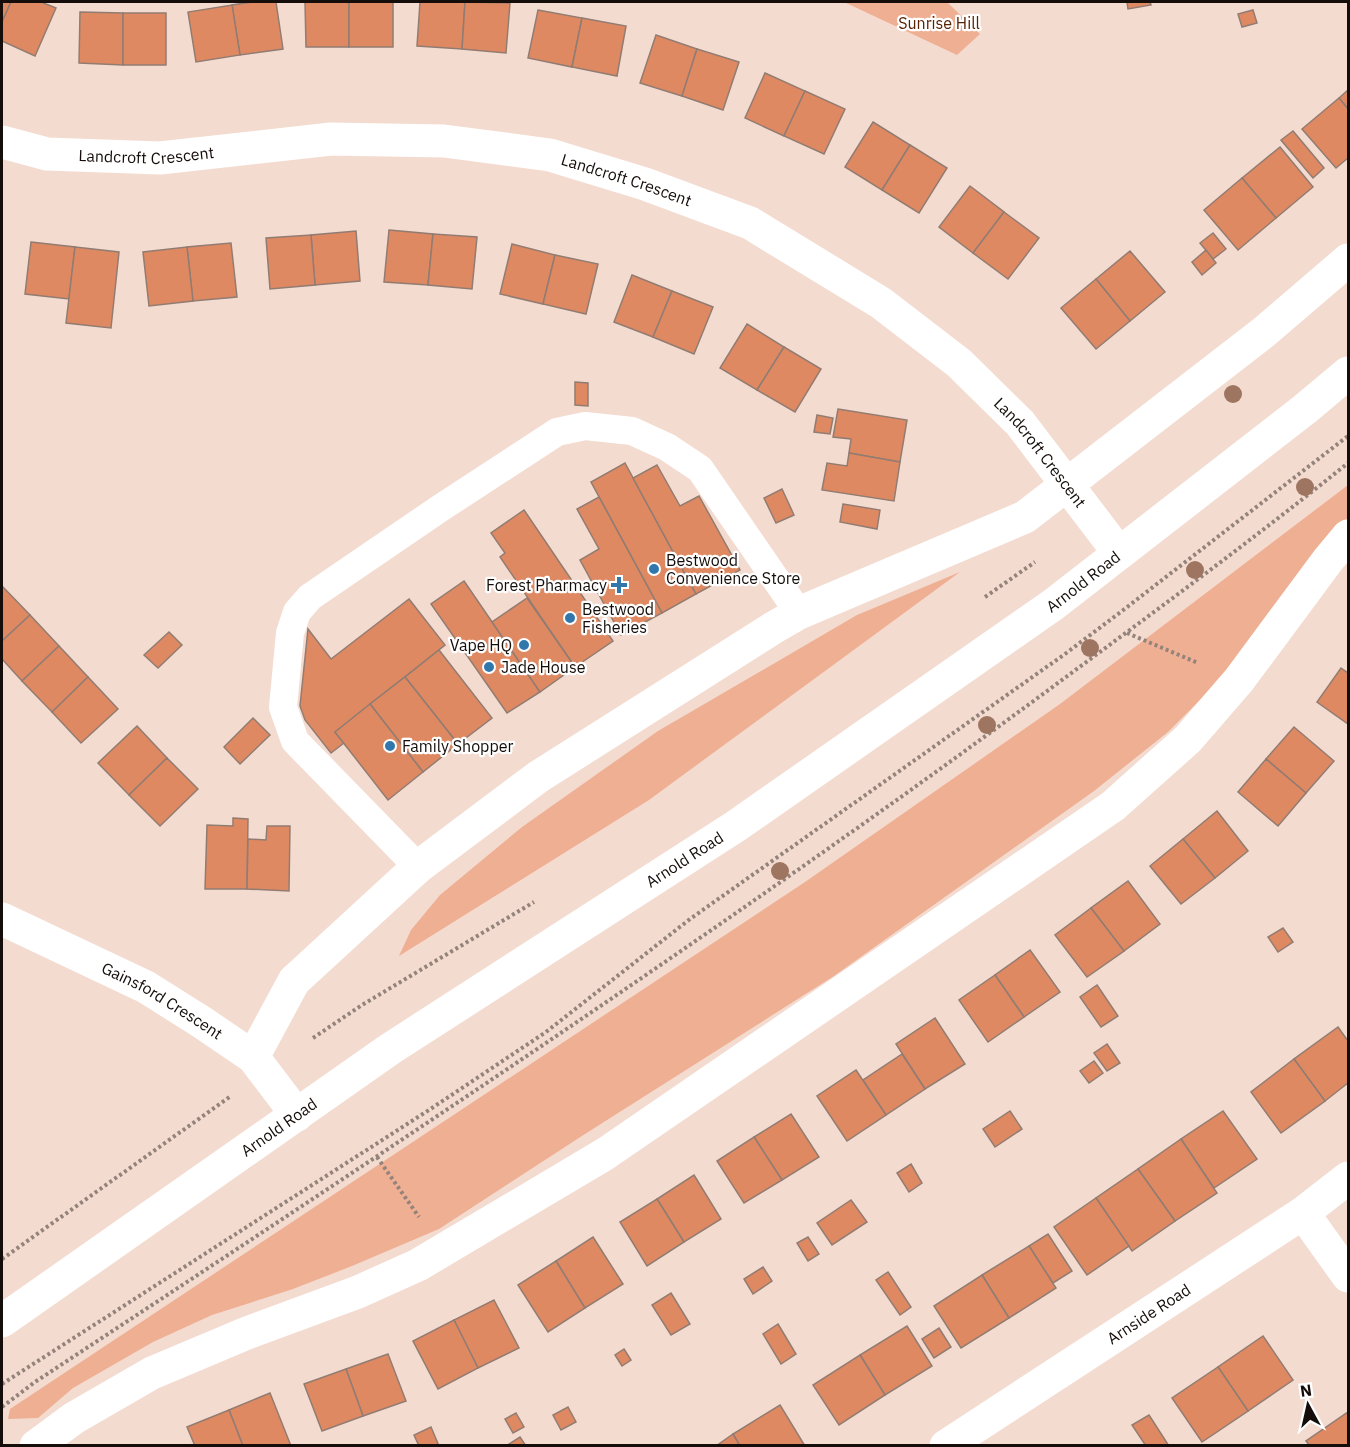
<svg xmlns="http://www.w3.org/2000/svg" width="1350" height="1447" font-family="'IBM Plex Sans',sans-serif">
  <rect width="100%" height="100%" fill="#f4dbd0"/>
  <g fill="#efaf93">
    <path d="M844,2h103l33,32 -23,21z"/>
    <path d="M1348,485v38l-122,151 -58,58 -74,59 -260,185 -249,158 -146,95 -87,37 -59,23 -81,26 -59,27 -80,46 -35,30 -30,1 2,-10 795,-527 255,-178z"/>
    <path d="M960,572l-311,228 -250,156 12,-26 29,-35 82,-68 136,-96 199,-116z"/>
  </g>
  <g fill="#df8962" stroke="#927c72" stroke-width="1.5">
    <path d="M2,2h9l-9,20z"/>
    <path d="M11,2h30l15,6 -21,48 -33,-15v-19z"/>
    <path d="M252,2h24l7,47 -43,6 -8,-50z"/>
    <path d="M305,2h44v45h-43z"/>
    <rect x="349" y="2" width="44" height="45"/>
    <path d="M420,2h45l-3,47 -45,-3z"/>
    <path d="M465,2l45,1 -4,50 -44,-4z"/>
    <path d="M1127,2h23l1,3 -23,4z"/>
    <path d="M232,5l8,50 -44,7 -8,-50z"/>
    <path d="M538,10l44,8 -10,49 -44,-9z"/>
    <path d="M1253,10l4,13 -15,4 -4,-13z"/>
    <path d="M80,12l43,1v52l-44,-2z"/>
    <rect x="123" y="13" width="43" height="52"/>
    <path d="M582,18l44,8 -9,50 -45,-9z"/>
    <path d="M656,35l41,14 -15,47 -42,-13z"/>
    <path d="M697,49l42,13 -16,48 -41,-14z"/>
    <path d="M765,73l40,18 -21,45 -39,-18z"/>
    <path d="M1348,90v19l-9,-11z"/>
    <path d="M805,91l40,18 -21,45 -40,-18z"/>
    <path d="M1339,98l9,11v49l-12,10 -34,-39z"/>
    <path d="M873,122l37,23 -28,45 -37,-23z"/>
    <path d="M1293,131l31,37 -11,10 -32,-38z"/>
    <path d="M910,145l37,23 -28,45 -37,-23z"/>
    <path d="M1280,147l33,40 -37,31 -34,-40z"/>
    <path d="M1242,178l34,40 -38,32 -34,-40z"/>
    <path d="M970,186l34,26 -31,41 -34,-26z"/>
    <path d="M1004,212l35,26 -31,41 -35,-26z"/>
    <path d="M389,230l44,4 -5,51 -44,-3z"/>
    <path d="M356,231l4,50 -45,4 -4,-50z"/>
    <path d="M1213,233l13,16 -13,10 -13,-16z"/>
    <path d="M433,234l44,3 -5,52 -44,-4z"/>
    <path d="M311,235l4,50 -45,4 -4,-51z"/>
    <path d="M31,242l44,5 -6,52 -44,-5z"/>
    <path d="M231,243l6,54 -44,4 -6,-54z"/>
    <path d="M512,244l43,11 -12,49 -43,-10z"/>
    <path d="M75,247l44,5 -8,76 -45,-5z"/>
    <path d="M187,247l6,54 -44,5 -6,-54z"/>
    <path d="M1206,250l10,13 -14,12 -10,-13z"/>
    <path d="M1130,251l35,41 -35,29 -34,-42z"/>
    <path d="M555,255l43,9 -12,50 -43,-10z"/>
    <path d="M632,275l40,16 -19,46 -39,-15z"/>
    <path d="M1096,279l34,42 -34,28 -35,-41z"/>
    <path d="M672,291l41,16 -19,47 -41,-17z"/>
    <path d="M747,324l37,23 -27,43 -37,-22z"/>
    <path d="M784,347l37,22 -26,43 -38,-22z"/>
    <path d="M575,382l13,1v23l-13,-1z"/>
    <path d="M838,409l69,11 -7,42 -51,-9 2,-14 -18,-2z"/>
    <path d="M817,415l16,3 -3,16 -16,-2z"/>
    <path d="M849,453l51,9 -6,39 -72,-11 5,-27 20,3z"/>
    <path d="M625,463l71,131 -34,19 -71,-131z"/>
    <path d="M657,465l23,41 19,-10 41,74 -44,24 -63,-116z"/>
    <path d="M782,489l12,26 -18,8 -12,-25z"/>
    <path d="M599,497l63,116 -41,22 -41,-75 19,-11 -22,-40z"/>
    <path d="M843,504l37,6 -3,19 -37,-7z"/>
    <path d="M524,510l89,131 -38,26 -75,-110 5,-4 -14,-20z"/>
    <path d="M464,581l76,111 -33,21 -76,-109z"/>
    <path d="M2,586l28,29 -28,26z"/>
    <path d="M527,598l48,69 -35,25 -48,-70z"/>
    <path d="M409,599l36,46 -110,87 9,11 -13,10 -26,-33 -5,-14 8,-77 23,30z"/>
    <path d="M30,615l29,31 -37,35 -20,-22v-18z"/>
    <path d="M169,632l13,13 -24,23 -14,-13z"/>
    <path d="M59,646l29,31 -36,35 -30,-31z"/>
    <path d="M439,650l53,68 -34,26 -53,-67z"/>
    <path d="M1341,668l7,5v51l-31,-22z"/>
    <path d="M88,677l30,32 -37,34 -29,-31z"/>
    <path d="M405,677l53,67 -35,28 -53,-68z"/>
    <path d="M370,704l53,68 -35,28 -53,-68z"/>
    <path d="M253,718l17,17 -30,29 -16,-17z"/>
    <path d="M137,726l30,32 -38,37 -31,-32z"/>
    <path d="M1294,727l40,34 -28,32 -40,-34z"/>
    <path d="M167,758l31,31 -38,37 -31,-31z"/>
    <path d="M1266,759l40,34 -28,33 -40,-34z"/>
    <path d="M1217,811l31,40 -33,27 -32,-39z"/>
    <path d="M233,818l15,1 -1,70h-42l2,-64 26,1z"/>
    <path d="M267,826h23l-1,65 -42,-2 1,-50 18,1z"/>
    <path d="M1183,839l32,39 -34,26 -31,-38z"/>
    <path d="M1128,881l32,43 -36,27 -33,-43z"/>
    <path d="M1091,908l33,43 -37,26 -32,-42z"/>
    <path d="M1283,928l10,14 -15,10 -10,-15z"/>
    <path d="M1030,950l30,42 -36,25 -29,-42z"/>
    <path d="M995,975l29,42 -36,25 -29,-42z"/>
    <path d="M1097,985l21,31 -17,11 -21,-30z"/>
    <path d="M935,1018l30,46 -40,25 -29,-45z"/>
    <path d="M1338,1027l10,14v42l-23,18 -31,-42z"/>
    <path d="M1107,1044l13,19 -13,8 -13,-18z"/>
    <path d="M902,1054l23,35 -39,26 -23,-35z"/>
    <path d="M1294,1059l31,42 -44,32 -30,-41z"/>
    <path d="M1094,1061l9,12 -14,10 -9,-12z"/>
    <path d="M856,1070l30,45 -39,26 -30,-45z"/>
    <path d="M1010,1111l12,18 -27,18 -12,-18z"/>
    <path d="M1223,1111l34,48 -43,29 -33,-49z"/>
    <path d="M791,1114l28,43 -37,23 -28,-43z"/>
    <path d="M754,1137l28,43 -38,23 -27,-42z"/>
    <path d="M1181,1139l36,54 -42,28 -37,-52z"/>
    <path d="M911,1164l11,19 -13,9 -12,-19z"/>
    <path d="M1138,1169l37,52 -43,30 -36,-53z"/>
    <path d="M694,1175l27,44 -37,23 -27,-43z"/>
    <path d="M1096,1198l33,48 -42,29 -33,-48z"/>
    <path d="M657,1199l27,43 -37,24 -27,-44z"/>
    <path d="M851,1200l16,22 -35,23 -15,-22z"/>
    <path d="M1048,1234l24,37 -19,12 -24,-37z"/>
    <path d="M593,1237l30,47 -38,24 -29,-47z"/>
    <path d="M808,1237l11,17 -11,7 -11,-18z"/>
    <path d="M1029,1246l27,42 -47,30 -27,-43z"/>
    <path d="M556,1261l29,47 -37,24 -30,-47z"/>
    <path d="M763,1267l9,14 -19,13 -9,-15z"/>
    <path d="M888,1272l23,35 -11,8 -24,-35z"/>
    <path d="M982,1275l27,43 -48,30 -27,-42z"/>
    <path d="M671,1293l19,31 -19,11 -19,-30z"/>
    <path d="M494,1300l25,48 -41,20 -24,-48z"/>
    <path d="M454,1320l24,48 -40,21 -25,-48z"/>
    <path d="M778,1324l18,30 -15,10 -18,-30z"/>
    <path d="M907,1326l25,40 -47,29 -25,-40z"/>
    <path d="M939,1328l12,19 -17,11 -12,-19z"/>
    <path d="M1263,1336l30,44 -45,31 -30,-44z"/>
    <path d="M624,1349l7,11 -9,6 -7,-11z"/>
    <path d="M388,1354l18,47 -43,15 -17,-47z"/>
    <path d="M860,1355l25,40 -46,30 -26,-40z"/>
    <path d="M1218,1367l30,44 -46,31 -30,-44z"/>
    <path d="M346,1369l17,47 -41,15 -18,-47z"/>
    <path d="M270,1393l21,53h-48l-14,-36z"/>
    <path d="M780,1405l25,41h-65l-7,-12z"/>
    <path d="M568,1407l8,15 -15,8 -8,-15z"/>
    <path d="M229,1410l14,36h-48l-8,-19z"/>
    <path d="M1348,1412v34h-38l-4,-5z"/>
    <path d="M516,1413l8,14 -11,6 -8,-14z"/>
    <path d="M1149,1415l20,31h-23l-14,-21z"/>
    <path d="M431,1427l8,19h-20l-5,-11z"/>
    <path d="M733,1434l7,12h-24z"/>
    <path d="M520,1437l6,9h-20z"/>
  </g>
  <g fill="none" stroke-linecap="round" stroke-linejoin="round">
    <g stroke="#94837b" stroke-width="4" stroke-dasharray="3 3" stroke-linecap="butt">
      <path d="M985,597l50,-35"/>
      <path d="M1127,633l71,30"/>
      <path d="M313,1038l49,-33 172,-103"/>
      <path d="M377,1157l42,60"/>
      <path d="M2,1259l229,-163"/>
      <path d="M2,1384l427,-274 117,-78 144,-113 375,-265 57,-43 226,-175"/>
      <path d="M2,1407l33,-25c348,-229 696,-457 1031,-705 95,-70 190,-140 282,-214"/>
    </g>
    <path stroke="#fff" stroke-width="28" d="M418,867l-123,-126 -12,-34 7,-74 7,-21 13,-15 132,-90 115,-75 28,-6 47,5 35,16 33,22 99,144"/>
    <g stroke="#fff" stroke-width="33">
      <path id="s1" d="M2,142l45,12 113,4 171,-19 113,2 106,14 95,29 105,39 131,80 78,60 61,60 99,130"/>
      <path d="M253,1057l41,-76 124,-114 120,-90 235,-149 26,-15 226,-96 239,-185 84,-72"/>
      <path d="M1303,1213l45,63"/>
      <path d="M36,1446l38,-28 78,-45 95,-40 111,-41 60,-27 187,-111 508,-348 75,-67 51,-59 89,-120 20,-24"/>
      <path id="s2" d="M946,1446l357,-233 45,-35"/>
    </g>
    <path stroke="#fff" stroke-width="33" id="s3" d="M2,919l144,68 57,36 50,34 44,58"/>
    <path stroke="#fff" stroke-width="33" id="s4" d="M2,1321l388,-272 346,-223 318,-222 251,-195 43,-36"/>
  </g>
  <g fill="#9e7560">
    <circle cx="1233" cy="394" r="9"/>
    <circle cx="1305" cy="487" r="9"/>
    <circle cx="1195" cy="570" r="9"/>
    <circle cx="1090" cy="648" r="9"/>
    <circle cx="987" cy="725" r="9"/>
    <circle cx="780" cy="871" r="9"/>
  </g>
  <g fill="#3277ac" stroke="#fff" stroke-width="2">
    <circle cx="654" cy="569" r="6"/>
    <path d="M616 576h6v6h6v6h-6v6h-6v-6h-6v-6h6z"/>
    <circle cx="570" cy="618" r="6"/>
    <circle cx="524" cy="645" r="6"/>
    <circle cx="489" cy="667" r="6"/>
    <circle cx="390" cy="746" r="6"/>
  </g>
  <g text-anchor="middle" stroke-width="4.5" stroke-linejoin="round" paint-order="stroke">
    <g font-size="16" fill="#582204" stroke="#fff">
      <text x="939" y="29">Sunrise Hill</text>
    </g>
    <g font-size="16" fill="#150d09" stroke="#fff">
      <text dy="6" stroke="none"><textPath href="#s1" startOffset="146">Landcroft Crescent</textPath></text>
      <text dy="6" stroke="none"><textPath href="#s1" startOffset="632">Landcroft Crescent</textPath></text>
      <text dy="6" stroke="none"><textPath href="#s1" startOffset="1136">Landcroft Crescent</textPath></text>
      <text dy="6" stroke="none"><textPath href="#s4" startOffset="1310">Arnold Road</textPath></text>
      <text dy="6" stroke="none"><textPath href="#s4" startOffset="824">Arnold Road</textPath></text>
      <text dy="6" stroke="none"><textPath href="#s3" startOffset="180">Gainsford Crescent</textPath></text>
      <text dy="6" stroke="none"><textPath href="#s4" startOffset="338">Arnold Road</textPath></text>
      <text dy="6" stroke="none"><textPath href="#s2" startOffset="242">Arnside Road</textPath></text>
    </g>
    <g font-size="16" fill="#150d09" stroke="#fff" text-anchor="start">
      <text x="666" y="566">Bestwood<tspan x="666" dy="18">Convenience Store</tspan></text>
      <text x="607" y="591" text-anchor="end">Forest Pharmacy</text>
      <text x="582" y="615">Bestwood<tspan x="582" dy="18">Fisheries</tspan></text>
      <text x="512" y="651" text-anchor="end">Vape HQ</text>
      <text x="501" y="673">Jade House</text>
      <text x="402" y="752">Family Shopper</text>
    </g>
  </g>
  <rect width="1350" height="1447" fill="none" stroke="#150d09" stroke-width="6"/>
  <g transform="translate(1308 1405) rotate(352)" stroke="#ffffff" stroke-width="4.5" paint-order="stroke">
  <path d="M0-4.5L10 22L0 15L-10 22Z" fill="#150d09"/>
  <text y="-9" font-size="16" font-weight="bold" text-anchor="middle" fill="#150d09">N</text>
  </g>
</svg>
